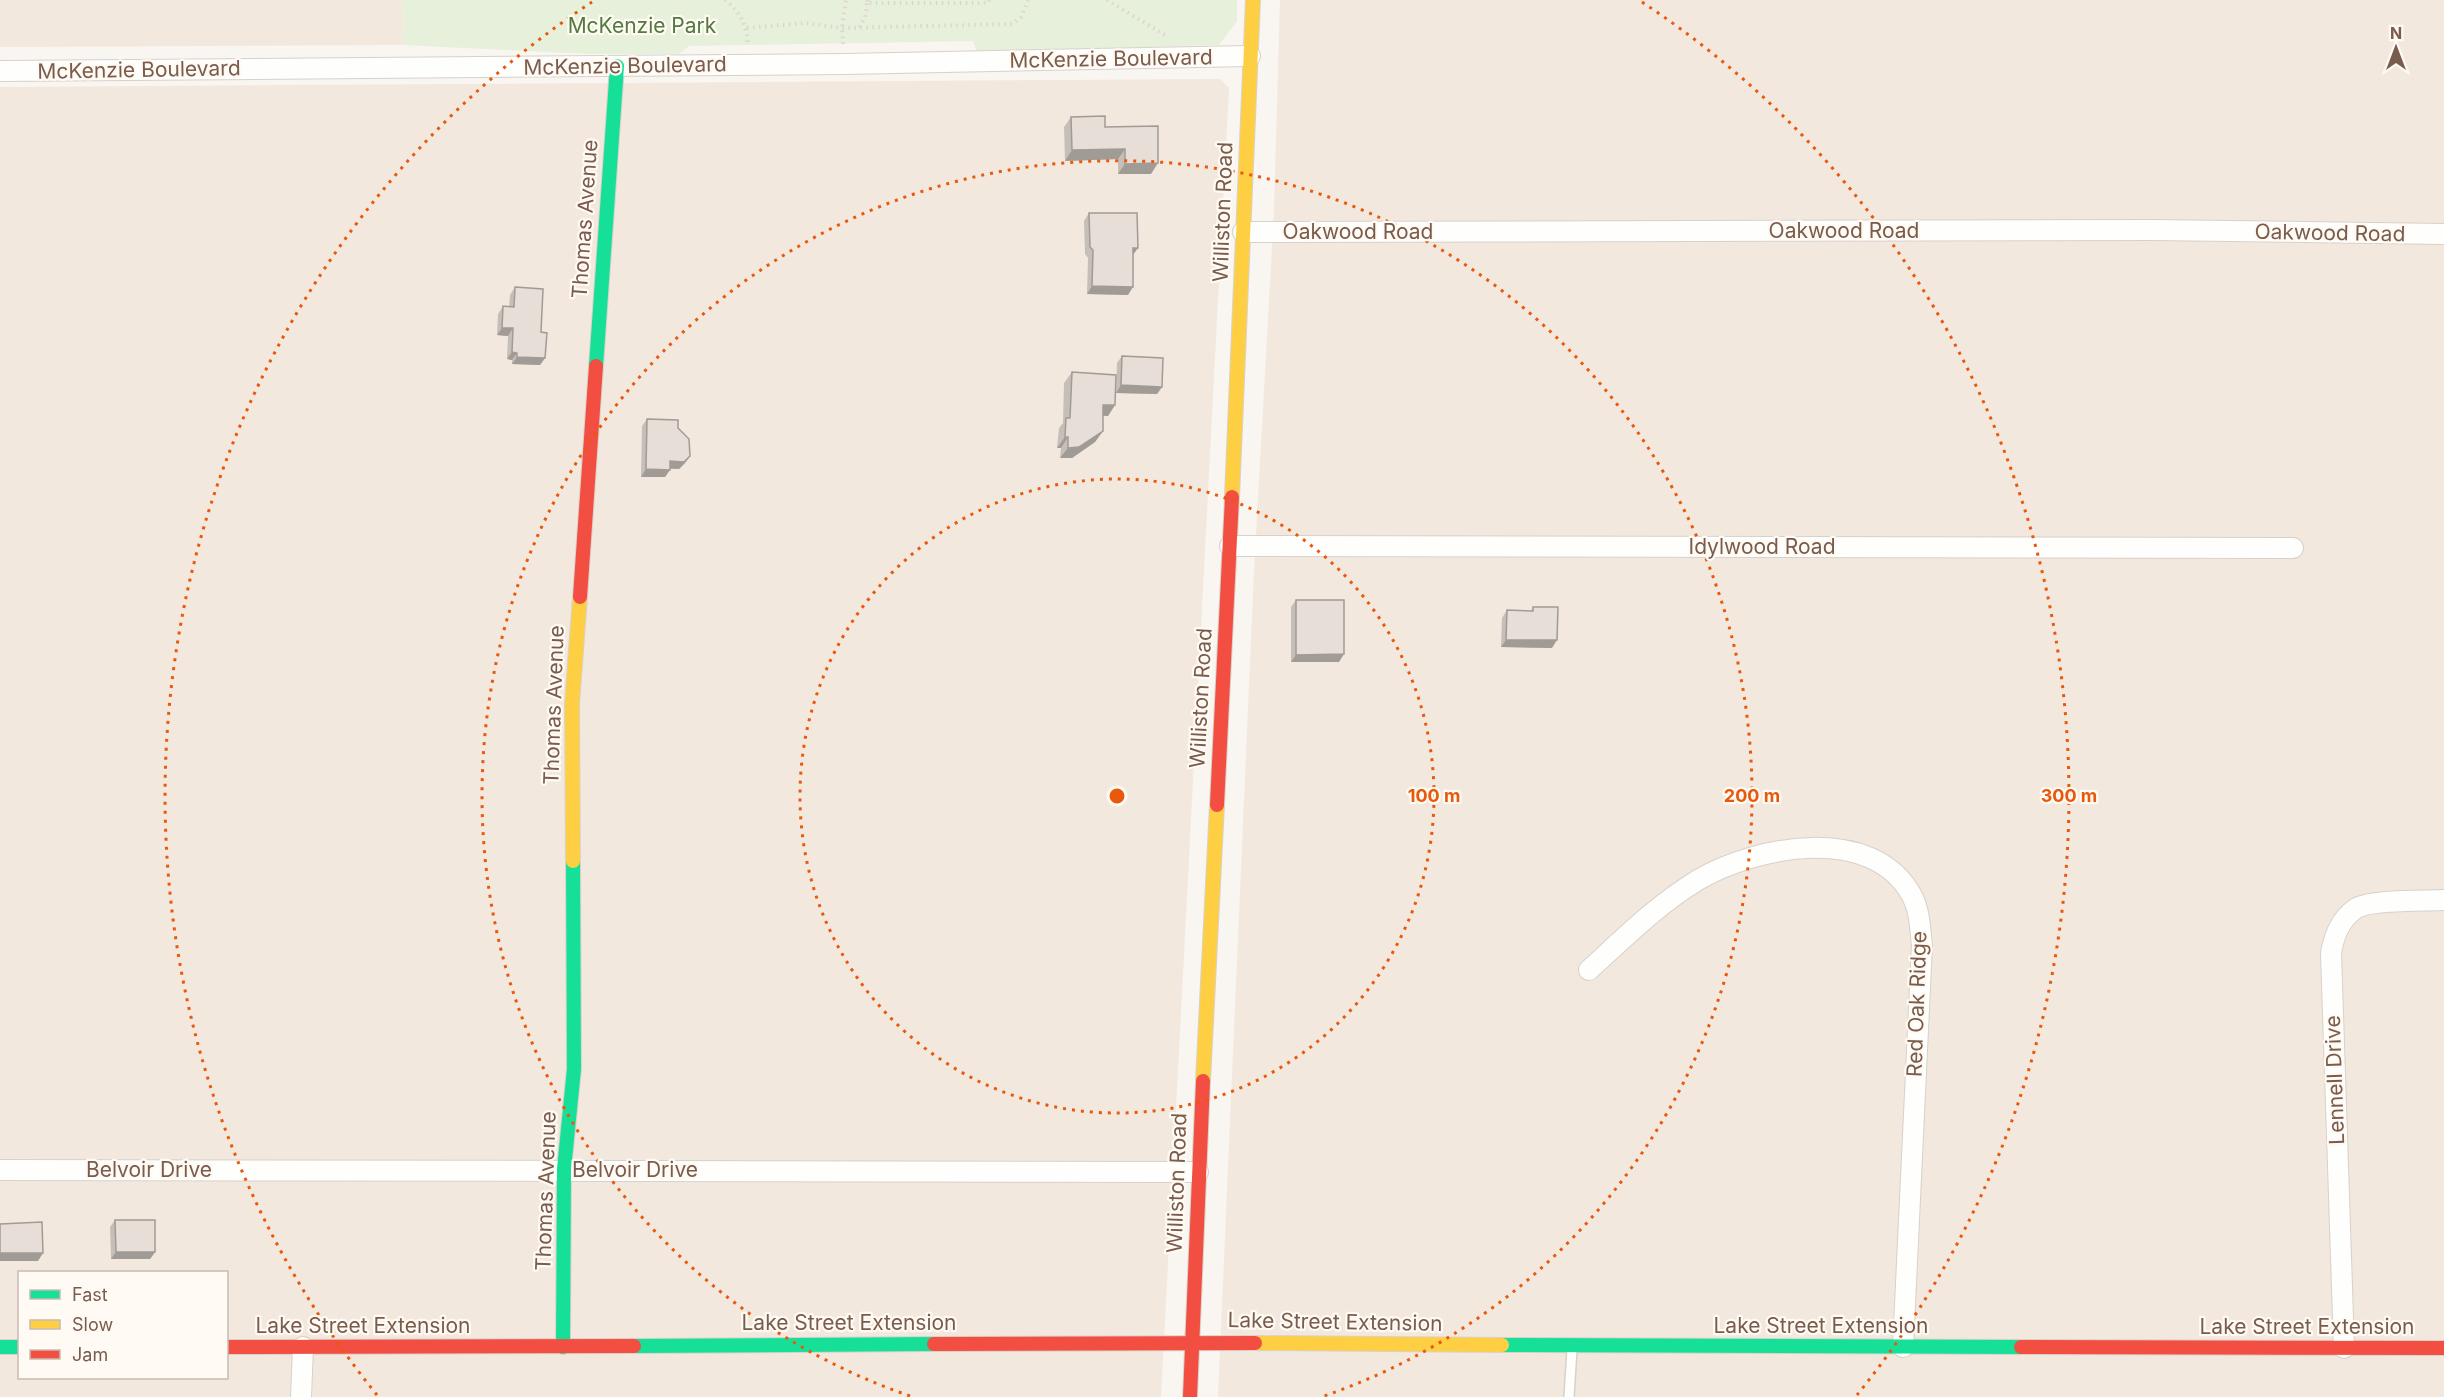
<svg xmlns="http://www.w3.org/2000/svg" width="2444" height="1397" font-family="Inter,sans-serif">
  <rect width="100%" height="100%" fill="#f9f5f0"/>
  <g fill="#f2e8de" fill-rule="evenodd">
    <path d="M0,0h402l1,45 -403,2z"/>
    <path d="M1280,0h1164v1397h-1226l36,-826 20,-360z"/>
    <path d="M1220,79l9,9 -68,1309h-1161v-1310zM20,1272h206v106h-206z"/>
  </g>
  <path fill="#e7f0db" d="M402,0h835v21l-18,24 -242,7 -4,-11 -284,5 -10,8h-89l-187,-9z"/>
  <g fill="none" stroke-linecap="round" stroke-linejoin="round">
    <defs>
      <path id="lane" d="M1569,1397l3,-48"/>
      <g id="street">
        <path d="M0,71l845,-7 405,-8"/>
        <path d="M1243,232l909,-2 292,4"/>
        <path d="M1230,546l1063,2"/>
        <path d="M1589,970c35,-32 68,-65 109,-90 58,-34 175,-57 214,16 8,15 8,33 10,49l-19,402"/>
        <path d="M0,1170l1198,2"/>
        <path d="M2344,1348l-13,-395c3,-18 9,-33 24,-44 13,-10 70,-8 89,-9"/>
        <path d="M301,1397l2,-50"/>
      </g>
      <g id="fast">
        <path d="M596,366l21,-300"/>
        <path d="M1502,1345l519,2"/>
        <path d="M634,1346l300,-2"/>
        <path d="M0,1347h20"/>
        <path d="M563,1347l1,-178 10,-100 -1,-208"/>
      </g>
      <g id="slow">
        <path d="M1232,497l21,-497"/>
        <path d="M573,861l-1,-157 8,-107"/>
        <path d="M1203,1081l14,-276"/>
        <path d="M1255,1343l247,2"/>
      </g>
      <g id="jam">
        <path d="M580,597l16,-231"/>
        <path d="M1217,805l15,-308"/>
        <path d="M934,1344l321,-1"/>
        <path d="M226,1347l408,-1"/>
        <path d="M2021,1347l423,1"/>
        <path d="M1190,1397l13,-316"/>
      </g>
    </defs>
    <use href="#lane" stroke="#d7d1cb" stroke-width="12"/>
    <use href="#street" stroke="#d7d1cb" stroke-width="22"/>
    <use href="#fast" stroke="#d9d2cb" stroke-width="16"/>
    <use href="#slow" stroke="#d9d2cb" stroke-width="16"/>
    <use href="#jam" stroke="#d9d2cb" stroke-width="16"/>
    <g stroke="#dcd5d0" stroke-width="4" stroke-dasharray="1.5 4.5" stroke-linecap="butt">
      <path d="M725,0c16,12 22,26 23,46"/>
      <path d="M868,0l-1,3h121l1,-3"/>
      <path d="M1107,0l61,37"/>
      <path d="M859,27l6,-9 2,-15"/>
      <path d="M747,28l58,-5 37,5 170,-4 9,-7 7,-17"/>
      <path d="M843,44l-1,-16 4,-28"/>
    </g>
    <use href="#lane" stroke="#fefefd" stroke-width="9"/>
    <use href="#street" stroke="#fefefd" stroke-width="20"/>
    <use href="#fast" stroke="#16e098" stroke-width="14"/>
    <use href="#slow" stroke="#ffcf43" stroke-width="14"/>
    <use href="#jam" stroke="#f24e42" stroke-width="14"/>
  </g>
  <g fill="#c6bfb9">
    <path d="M1071,117l34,10 46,47h-33v-15l-53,2 -1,-34z"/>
    <path d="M1089,213l44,42 -5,40 -41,-1 1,-36 -3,-4 -1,-33z"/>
    <path d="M515,287l26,45 4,26 -5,7 -28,-1v-4l-5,-1 1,-23 -11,-1 1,-21 5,-8 6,1 1,-12z"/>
    <path d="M1122,356l40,31 -5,7 -41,-1 1,-30z"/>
    <path d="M1072,372l43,33 -7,11h-5v15l-8,11 -23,16h-12l1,-10h-4l2,-20 4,-5 1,-40z"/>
    <path d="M647,419l31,9 7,35 -6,6h-9l-5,8h-24l1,-51z"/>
    <path d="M1296,600l43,62h-48v-55z"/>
    <path d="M1533,607l19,41 -51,-1 1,-29 5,-8 24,1z"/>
    <path d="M115,1220l40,32 -5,7h-39l-1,-32z"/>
  </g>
  <g fill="#a19b96">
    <path d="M1125,149l-7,10 -53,2 7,-11z"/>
    <path d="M1158,163l-7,11h-33l7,-10z"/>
    <path d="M1133,248h5l-5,7z"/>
    <path d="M1092,286l41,1 -5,8 -41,-1z"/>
    <path d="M502,328h11l-5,8 -11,-1z"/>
    <path d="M512,352l5,1 -5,7 -5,-1z"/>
    <path d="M517,357l28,1 -5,7 -28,-1z"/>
    <path d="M1121,385l41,2 -5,7 -41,-1z"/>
    <path d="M1103,405h12l-7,11 -12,-1z"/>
    <path d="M1103,431l-8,11 -23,16h-12l8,-10z"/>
    <path d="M1065,437h3l-7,11h-4z"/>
    <path d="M690,456l-5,7 -6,6 -14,-1 5,-7z"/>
    <path d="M646,469l24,1 -5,7h-24z"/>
    <path d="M1506,640h51l-5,8 -51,-1z"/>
    <path d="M1344,654l-5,8h-48l5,-7z"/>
    <path d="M116,1252h39l-5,7h-39z"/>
    <path d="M0,1253h43l-5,8h-38z"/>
  </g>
  <g fill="#e6ded7" stroke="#a19b96" stroke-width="1.5">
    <path d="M1105,116v11l53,-1v37l-33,1v-15l-53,1 -1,-33z"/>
    <path d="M1089,213h48l1,35h-5v39l-41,-1 1,-36 -3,-3z"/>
    <path d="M515,287l28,2 -2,43 6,1 -2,25 -28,-1v-4l-5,-1 1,-24h-11l1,-22 11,1z"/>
    <path d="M1122,356l41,2 -1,29 -41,-2z"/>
    <path d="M1072,372l44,3 -1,30h-12v26l-24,16 -11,1v-11h-3l1,-19h4z"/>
    <path d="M647,419l31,1v8l11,11 1,17 -6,6 -14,-1v9l-24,-1z"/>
    <path d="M1296,600h48v54l-48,1z"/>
    <path d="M1533,607h25l-1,33h-51l1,-30 26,1z"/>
    <path d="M115,1220h40v32h-39z"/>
    <path d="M42,1222l1,31h-43v-29z"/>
  </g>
  <g fill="none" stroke="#e8590c" stroke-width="3" stroke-dasharray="3 6">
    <circle cx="1117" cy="796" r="317"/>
    <path d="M910 1396A635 635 0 1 1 1324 1396"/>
    <path d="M377 1395A952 952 0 0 1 592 2M1642 2A952 952 0 0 1 1857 1395"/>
  </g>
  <g text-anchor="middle" stroke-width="4.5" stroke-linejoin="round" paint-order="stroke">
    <g font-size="21" fill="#537a41" stroke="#fffaf3">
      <text x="642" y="33">McKenzie Park</text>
    </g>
    <g font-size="21" fill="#7a5c4d" stroke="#fffaf3">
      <text transform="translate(1111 59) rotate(-1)" y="7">McKenzie Boulevard</text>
      <text transform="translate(625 66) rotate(-1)" y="7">McKenzie Boulevard</text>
      <text transform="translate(139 70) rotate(-1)" y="7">McKenzie Boulevard</text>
      <text transform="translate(1223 212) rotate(-88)" y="7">Williston Road</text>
      <text transform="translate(585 219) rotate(-86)" y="7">Thomas Avenue</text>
      <text x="1844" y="238">Oakwood Road</text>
      <text x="1358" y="239">Oakwood Road</text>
      <text transform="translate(2330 233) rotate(1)" y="7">Oakwood Road</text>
      <text x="1762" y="554">Idylwood Road</text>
      <text transform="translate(1201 698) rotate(-87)" y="7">Williston Road</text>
      <text transform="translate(554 705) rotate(-88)" y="7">Thomas Avenue</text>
      <text transform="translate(1917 1004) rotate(-88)" y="7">Red Oak Ridge</text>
      <text transform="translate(2335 1080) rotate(-92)" y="7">Lennell Drive</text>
      <text x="149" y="1177">Belvoir Drive</text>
      <text x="635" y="1177">Belvoir Drive</text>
      <text transform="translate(1177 1183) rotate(-88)" y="7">Williston Road</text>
      <text transform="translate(546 1191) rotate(-88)" y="7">Thomas Avenue</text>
      <text transform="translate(1335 1322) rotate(1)" y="7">Lake Street Extension</text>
      <text x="849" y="1330">Lake Street Extension</text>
      <text x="363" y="1333">Lake Street Extension</text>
      <text x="1821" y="1333">Lake Street Extension</text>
      <text x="2307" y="1334">Lake Street Extension</text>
    </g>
  </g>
  <circle cx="1117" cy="796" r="9" fill="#e8590c" stroke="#fffaf3" stroke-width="3"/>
  <g font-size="18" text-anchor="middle" font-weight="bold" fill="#e8590c" stroke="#fffaf3" stroke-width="4.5" stroke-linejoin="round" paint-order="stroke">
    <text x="1434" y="802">100 m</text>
    <text x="1752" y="802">200 m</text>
    <text x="2069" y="802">300 m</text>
  </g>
  <rect x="18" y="1271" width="210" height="108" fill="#fffaf3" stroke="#cabbb1" stroke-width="1.5"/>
  <rect x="30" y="1290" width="30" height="9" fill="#16e098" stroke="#cabbb1" stroke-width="1.5"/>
  <text x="72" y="1301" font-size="18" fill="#7a5c4d">Fast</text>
  <rect x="30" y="1320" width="30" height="9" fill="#ffcf43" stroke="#cabbb1" stroke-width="1.5"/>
  <text x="72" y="1331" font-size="18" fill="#7a5c4d">Slow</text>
  <rect x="30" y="1350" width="30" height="9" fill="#f24e42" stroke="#cabbb1" stroke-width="1.5"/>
  <text x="72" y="1361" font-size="18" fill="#7a5c4d">Jam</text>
  <g transform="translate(2396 48)" stroke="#fffaf3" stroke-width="4.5" paint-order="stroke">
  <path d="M0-4.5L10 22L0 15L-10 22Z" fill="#7a5c4d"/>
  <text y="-9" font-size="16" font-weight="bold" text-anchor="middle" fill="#7a5c4d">N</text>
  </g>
</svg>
